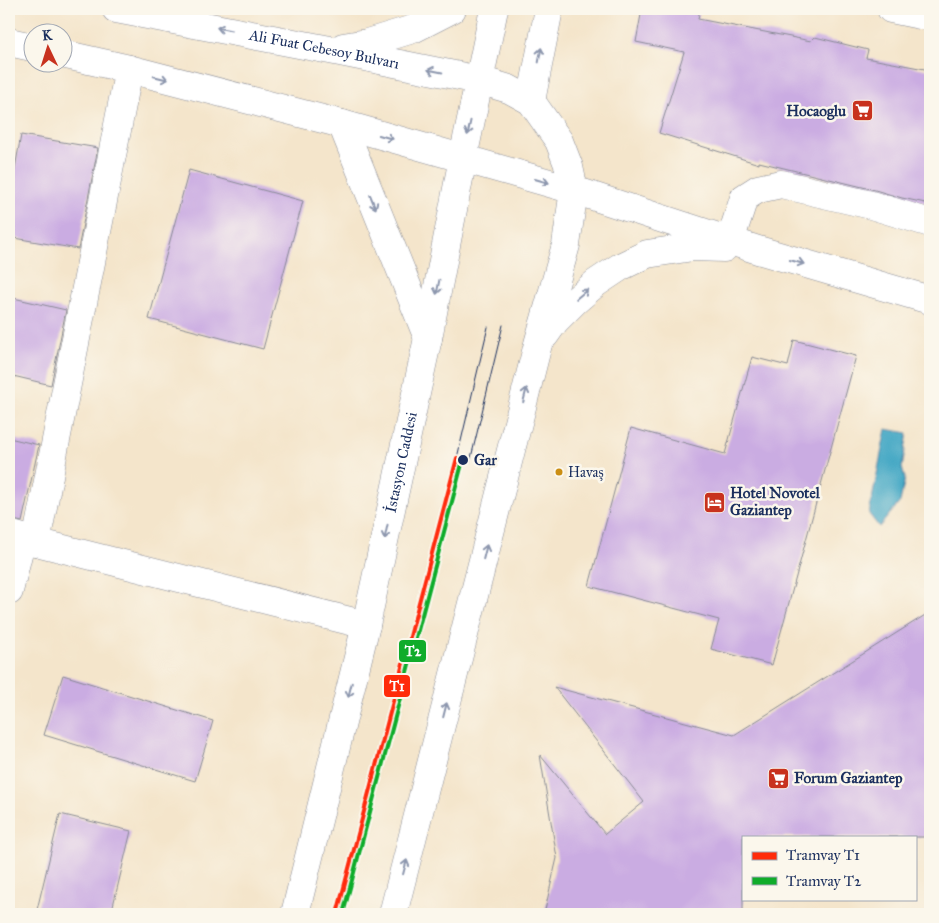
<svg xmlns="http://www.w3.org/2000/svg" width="939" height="923" font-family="'IM FELL Great Primer',serif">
  <rect width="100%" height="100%" fill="#fbf7ec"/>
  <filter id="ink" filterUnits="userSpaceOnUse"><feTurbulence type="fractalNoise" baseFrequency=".02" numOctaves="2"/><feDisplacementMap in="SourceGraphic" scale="10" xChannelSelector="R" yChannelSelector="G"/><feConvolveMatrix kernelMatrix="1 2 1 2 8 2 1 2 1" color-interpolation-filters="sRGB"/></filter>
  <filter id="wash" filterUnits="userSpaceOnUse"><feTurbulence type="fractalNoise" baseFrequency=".0096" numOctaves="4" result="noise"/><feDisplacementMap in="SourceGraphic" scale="20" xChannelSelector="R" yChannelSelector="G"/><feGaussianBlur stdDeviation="1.12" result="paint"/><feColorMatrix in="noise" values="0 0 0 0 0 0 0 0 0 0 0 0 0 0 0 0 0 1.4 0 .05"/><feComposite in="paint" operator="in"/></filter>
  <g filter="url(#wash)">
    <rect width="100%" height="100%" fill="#f4e5cb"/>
    <path fill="#45a8c5" stroke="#306c92" d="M886,429l22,4 -6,35 3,10 -5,24 -21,25 -10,-13z"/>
    <g id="blocks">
      <g fill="#caace2">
        <path d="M642,9h58l-2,10 113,22 4,-4 53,13 -2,8 64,12v134l-28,-6 -27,-8 -116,-28v2l-100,-31 25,-81 -48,-10z"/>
        <path d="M21,135l77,13 -20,101 -69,-12v-35z"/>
        <path d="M189,170l114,31 -40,148 -114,-30z"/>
        <path d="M9,297l57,13 -15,75 -42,-10z"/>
        <path d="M794,340l62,16 -84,309 -61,-16 8,-29 -130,-34 42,-158 94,26 27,-97 36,9z"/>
        <path d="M9,438l30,7 -17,77 -13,-3z"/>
        <path d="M930,612v225h-187v77h-199l13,-56 -17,-103 65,79 39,-32 -90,-115 180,48z"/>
        <path d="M63,675l150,46 -18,60 -151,-46z"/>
        <path d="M60,814l71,17 -20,83h-75z"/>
      </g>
    </g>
  </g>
  <g filter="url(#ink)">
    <use href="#blocks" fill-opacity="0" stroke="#888a94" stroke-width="1"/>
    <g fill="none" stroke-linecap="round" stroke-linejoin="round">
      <defs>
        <g id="minor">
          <path id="s1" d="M116,9l214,41 149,30 30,9 22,12 28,40 10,26 5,23 -8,55 -28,99 -145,570"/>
          <path d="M891,9l39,8"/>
          <path d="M9,42l23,5"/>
          <path d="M343,47l24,-4 46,-14 39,-20"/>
          <path d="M62,54l67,15 213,55 232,66 184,60 172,50"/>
          <path d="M531,101l18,-92"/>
          <path d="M342,124l86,214"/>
          <path d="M730,241l14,-43 14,-9 23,-5 90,21 59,18"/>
          <path d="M545,335l10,-14 20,-20 21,-18 24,-16 27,-13 46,-7 31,1"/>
          <path d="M9,534l27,8 330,83"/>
          <path d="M36,542l93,-473"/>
          <path d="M9,591l13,-53"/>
          <path id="s2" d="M295,914l71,-289 62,-287 35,-180 31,-149"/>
        </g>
      </defs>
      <use href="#minor" stroke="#888a94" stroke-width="29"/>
      <use href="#minor" stroke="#fff" stroke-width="28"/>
      <g stroke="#1b2f5e" stroke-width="1">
        <path d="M457,458l31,-131"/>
        <path d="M470,462l33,-137"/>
      </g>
      <defs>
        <path id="tram-1" d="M337,914l120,-456"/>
        <path id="tram-2" d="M343,914l120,-454"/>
      </defs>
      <use href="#tram-1" stroke="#fbf7ec" stroke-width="8"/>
      <use href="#tram-2" stroke="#fbf7ec" stroke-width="8"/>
      <use href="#tram-1" stroke="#ff2b0a" stroke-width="4"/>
      <use href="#tram-2" stroke="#10ac2a" stroke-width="4"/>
    </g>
    <defs><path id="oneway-shaft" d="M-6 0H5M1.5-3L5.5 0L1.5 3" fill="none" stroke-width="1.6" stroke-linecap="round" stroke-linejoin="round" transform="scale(1.25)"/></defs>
    <g stroke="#8d97ae">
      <use href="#oneway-shaft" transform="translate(224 29) rotate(-169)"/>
      <use href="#oneway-shaft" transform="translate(540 55) rotate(-80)"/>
      <use href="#oneway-shaft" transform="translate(435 71) rotate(-169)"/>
      <use href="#oneway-shaft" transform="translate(161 78) rotate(14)"/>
      <use href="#oneway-shaft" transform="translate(469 128) rotate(102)"/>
      <use href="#oneway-shaft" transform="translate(386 137) rotate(16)"/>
      <use href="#oneway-shaft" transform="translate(542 181) rotate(16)"/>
      <use href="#oneway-shaft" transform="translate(373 202) rotate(68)"/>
      <use href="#oneway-shaft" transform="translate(797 262) rotate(16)"/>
      <use href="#oneway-shaft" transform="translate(438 287) rotate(101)"/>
      <use href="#oneway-shaft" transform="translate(582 294) rotate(-40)"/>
      <use href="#oneway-shaft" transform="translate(525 395) rotate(-76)"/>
      <use href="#oneway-shaft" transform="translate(386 532) rotate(102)"/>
      <use href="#oneway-shaft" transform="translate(485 552) rotate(-76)"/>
      <use href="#oneway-shaft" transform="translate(350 690) rotate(104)"/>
      <use href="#oneway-shaft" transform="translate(445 710) rotate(-76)"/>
      <use href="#oneway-shaft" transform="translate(405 867) rotate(-75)"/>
    </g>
  </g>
  <defs>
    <symbol id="supermarket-square" viewBox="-11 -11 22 22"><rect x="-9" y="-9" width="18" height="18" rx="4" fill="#c8321e" stroke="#fbf7ec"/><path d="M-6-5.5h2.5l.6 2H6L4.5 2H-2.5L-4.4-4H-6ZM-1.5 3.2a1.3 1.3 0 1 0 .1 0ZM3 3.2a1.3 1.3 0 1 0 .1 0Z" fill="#fff"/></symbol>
    <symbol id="hotel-square" viewBox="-11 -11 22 22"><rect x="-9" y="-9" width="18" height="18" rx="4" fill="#c8321e" stroke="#fbf7ec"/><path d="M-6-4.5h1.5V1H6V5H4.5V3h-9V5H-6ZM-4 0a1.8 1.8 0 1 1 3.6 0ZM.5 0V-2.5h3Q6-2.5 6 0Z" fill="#fff"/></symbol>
  </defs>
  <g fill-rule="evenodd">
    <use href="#supermarket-square" x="850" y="98" width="25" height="25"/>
    <use href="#hotel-square" x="702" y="490" width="25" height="25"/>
    <use href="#supermarket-square" x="766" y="766" width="25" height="25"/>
  </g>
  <circle fill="#1b2f5e" stroke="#fbf7ec" stroke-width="2" cx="463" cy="460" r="6"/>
  <circle fill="#cb8e13" stroke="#fbf7ec" stroke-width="2" cx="559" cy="472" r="4.5"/>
  <g text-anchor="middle" stroke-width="5" stroke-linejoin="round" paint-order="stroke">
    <g font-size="14" fill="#1b2f5e" stroke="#fbf7ec" text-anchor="start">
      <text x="568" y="477">Havaş</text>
    </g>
    <g font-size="15" fill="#1b2f5e" stroke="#fbf7ec">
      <text dy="5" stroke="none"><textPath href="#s1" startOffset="212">Ali Fuat Cebesoy Bulvarı</textPath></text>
      <text dy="5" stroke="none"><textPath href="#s2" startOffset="464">İstasyon Caddesi</textPath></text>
    </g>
    <g font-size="15" font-weight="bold" fill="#1b2f5e" stroke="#fbf7ec" text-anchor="start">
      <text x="846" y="116" text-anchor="end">Hocaoglu</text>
      <text x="730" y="498">Hotel Novotel<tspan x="730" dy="17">Gaziantep</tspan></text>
      <text x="794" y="783">Forum Gaziantep</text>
    </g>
    <g font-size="15" font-weight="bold" fill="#1b2f5e" stroke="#fbf7ec" text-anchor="start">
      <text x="474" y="465">Gar</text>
    </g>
  </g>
  <g stroke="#fbf7ec" stroke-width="2">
    <rect x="398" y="639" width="29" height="24" rx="5" fill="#10ac2a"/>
    <rect x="383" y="674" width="28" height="24" rx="5" fill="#ff2b0a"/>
  </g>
  <g font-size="14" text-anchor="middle" font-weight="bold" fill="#fff">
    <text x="413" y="656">T2</text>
    <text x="397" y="691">T1</text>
  </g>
  <rect width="939" height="923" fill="none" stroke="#fbf7ec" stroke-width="30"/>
  <rect x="742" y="836" width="175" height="65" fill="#fbf7ec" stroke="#a1a7b3"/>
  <rect x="752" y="852" width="25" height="8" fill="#ff2b0a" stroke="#a1a7b3"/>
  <text x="786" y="860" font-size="15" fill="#1b2f5e">Tramvay T1</text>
  <rect x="752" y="877" width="25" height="8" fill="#10ac2a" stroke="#a1a7b3"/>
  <text x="786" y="886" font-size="15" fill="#1b2f5e">Tramvay T2</text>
  <g transform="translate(48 48) rotate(356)"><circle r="24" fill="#fbf7ec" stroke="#a1a7b3"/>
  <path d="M0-4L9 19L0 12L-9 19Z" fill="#c8321e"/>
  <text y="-8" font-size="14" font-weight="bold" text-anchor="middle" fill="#1b2f5e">K</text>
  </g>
</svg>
